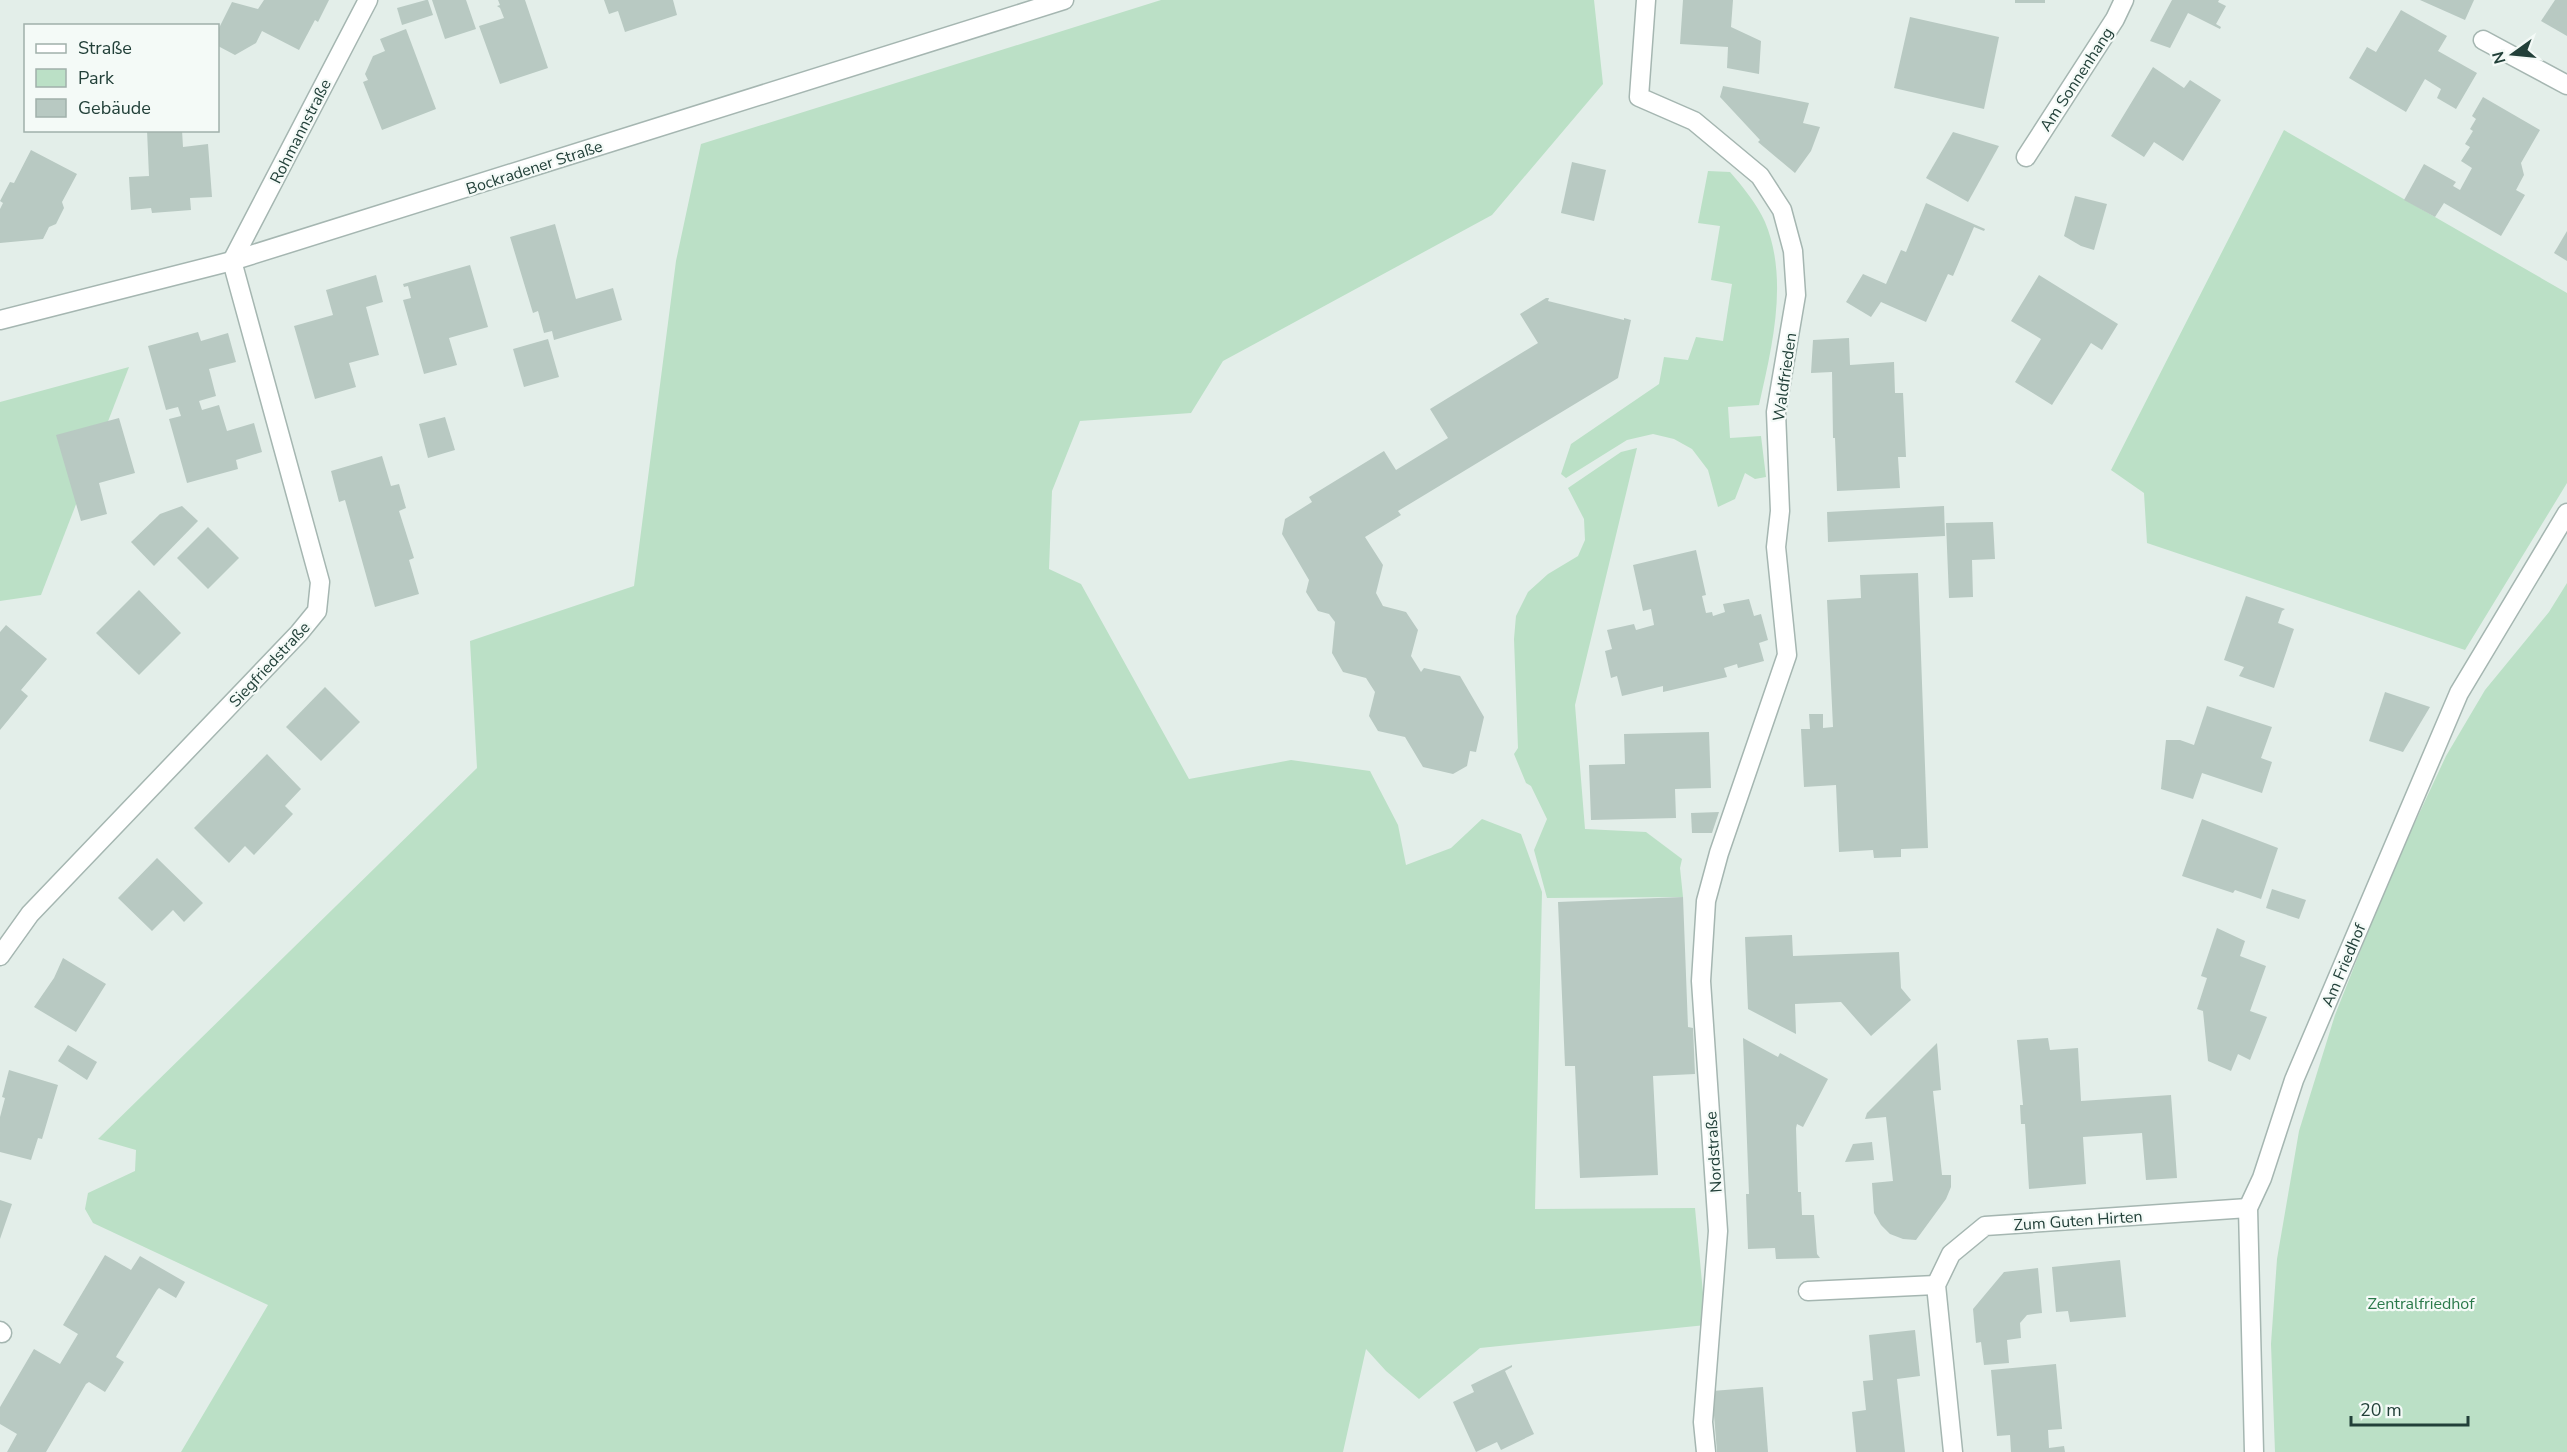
<svg xmlns="http://www.w3.org/2000/svg" width="2567" height="1452" font-family="'Nunito Sans',sans-serif">
  <rect width="100%" height="100%" fill="#e3eee9"/>
  <g fill="#bbe0c6">
    <path d="M1161,0h433l9,84 -111,131 -269,146 -32,52 -111,8 -28,70 -3,78 32,15 108,195 102,-19 79,11 28,54 8,40 45,-17 31,-29 39,15 21,58 -7,317 160,-1 11,117 -226,23 -61,51 -33,-28 -20,-22 -23,103h-1162l87,-147 -175,-82 -8,-14 3,-16 47,-22 1,-21 -38,-11 379,-371 -7,-127 164,-55 42,-325 25,-117z"/>
    <path d="M2284,130l283,163v190l-102,167 -318,-107 -3,-50 -33,-23z"/>
    <path d="M1708,171l22,1c13,15 27,32 35,50 24,57 7,125 -6,183l-31,2 2,31 31,-2 5,41 -11,2 -10,-6 -10,26 -17,8 -10,-37 -16,-21 -18,-10 -21,-5 -26,6 -61,38 -5,-4 10,-30 88,-60 5,-27 24,3 8,-23 27,4 9,-57 -21,-4 9,-54 -22,-3z"/>
    <path d="M129,367l-88,228 -41,6v-199z"/>
    <path d="M1637,448l-62,257 10,124 61,3 36,27 -2,9 3,29 -136,1 -13,-48 13,-31 -16,-33 -5,-3 -12,-29 4,-6 -4,-109 2,-23 12,-24 20,-18 30,-18 7,-16 -1,-21 -16,-31 53,-36z"/>
    <path d="M2567,583v869h-292l-4,-108 6,-85 22,-128 36,-116 55,-139 56,-120 39,-66 64,-78z"/>
  </g>
  <g fill="#b8c9c2">
    <path d="M264,0h65l-11,22 -3,-2 -16,30 -37,-19 -6,12 -21,12 -17,-9v-16l14,-28 26,7z"/>
    <path d="M426,0h2l5,15 -31,10 -5,-17z"/>
    <path d="M432,0h34l10,29 -31,10z"/>
    <path d="M498,0h27l23,68 -48,16 -21,-58 25,-8 -4,-10 -3,-2 3,-1z"/>
    <path d="M604,0h69l4,15 -52,17 -7,-21 -9,3z"/>
    <path d="M1683,0h50l-2,27 30,14 -2,33 -32,-6 1,-21 -48,-3z"/>
    <rect x="2015" y="0" width="30" height="3"/>
    <path d="M2172,0h47l-1,2 8,4 -10,18 5,3 -1,2 -32,-16 -18,35 -20,-7z"/>
    <path d="M2420,0h54l-9,20z"/>
    <path d="M2555,0h12v36l-26,-15z"/>
    <path d="M2401,10l46,26 -9,15 39,22 -21,36 -19,-11 4,-9 -16,-10 -19,33 -57,-34 18,-31 9,5z"/>
    <path d="M1910,17l89,20 -15,72 -90,-21z"/>
    <path d="M406,29l30,80 -54,21 -19,-48 5,-2 -3,-6 8,-18 12,-5 -5,-12z"/>
    <path d="M2153,67l31,21 6,-8 31,20 -38,61 -29,-19 -10,15 -33,-21z"/>
    <path d="M1723,86l86,17 -6,20 17,4 -9,24 -16,22 -37,-31 2,-2 -40,-43z"/>
    <path d="M2483,97l57,33 -19,33 3,12 -8,15 9,5 -24,41 -57,-33 -9,14 -31,-17 20,-36 32,18 -3,4 7,4 12,-22 -11,-7 9,-14 -5,-3 8,-13 -3,-2 6,-10 -4,-3z"/>
    <path d="M147,130h35l1,17 25,-3 4,53 -22,1 1,12 -39,3 -1,-5 -20,2 -2,-33 20,-1z"/>
    <path d="M1953,132l46,14 -31,56 -42,-24z"/>
    <path d="M31,150l46,24 -15,28 2,6 -8,16 -7,3 -6,12 -43,4v-34l3,-6 -3,-2 10,-19 4,1z"/>
    <path d="M1572,162l34,8 -12,51 -33,-8z"/>
    <path d="M2075,196l32,8 -13,46 -13,-4 -17,-10z"/>
    <path d="M1926,203l59,26 -1,2 -10,-4 -21,49 -5,-2 -22,48 -45,-20 -10,15 -25,-15 17,-28 23,10 15,-34 5,2z"/>
    <path d="M555,224l21,75 37,-11 9,32 -68,20 -2,-9 -8,2 -6,-22 -5,2 -23,-76z"/>
    <path d="M2567,231v30l-13,-8z"/>
    <path d="M470,265l18,62 -39,11 8,27 -33,9 -21,-74 8,-2 -3,-12 -4,1 -1,-3z"/>
    <path d="M376,275l7,27 -17,5 13,48 -30,8 7,24 -41,12 -21,-73 39,-11 -7,-25z"/>
    <path d="M2039,275l79,49 -16,26 -11,-7 -39,62 -37,-23 26,-43 -30,-18z"/>
    <path d="M1546,298h3l-1,3 76,19v-2l7,2 -13,58 -220,133 3,4 -36,22 18,28 -7,28 7,13 23,6 12,18 -7,26 10,16 3,-4 36,8 24,41 -8,35 -6,-1 -3,15 -14,8 -30,-7 -18,-30 -27,-6 -9,-15 6,-24 -9,-14 -23,-6 -11,-19 3,-31 -6,-8 -11,-3 -12,-19 3,-12 -27,-46 3,-15 27,-17 -3,-5 75,-46 12,19 52,-32 -18,-29 108,-66 -18,-29z"/>
    <path d="M198,332l3,9 27,-8 8,29 -27,7 7,27 -17,5 3,9 17,-5 8,26 27,-8 8,29 -26,8 2,9 -51,14 -18,-64 12,-3 -3,-9 -12,3 -18,-64z"/>
    <path d="M1849,338l1,27 44,-3 1,31h8l3,64h-8l2,31 -63,3 -2,-53h-2l-1,-66 -21,1 2,-33z"/>
    <path d="M548,339l11,38 -35,10 -11,-38z"/>
    <path d="M445,417l10,33 -27,8 -9,-34z"/>
    <path d="M119,418l16,55 -36,10 8,31 -26,7 -25,-86z"/>
    <path d="M382,456l9,30 8,-2 7,24 -7,3 15,47 -5,2 10,34 -44,13 -30,-107 -6,2 -8,-31z"/>
    <path d="M182,506l16,15 -44,45 -23,-24 29,-28z"/>
    <path d="M1944,506l1,30 -117,6 -1,-30z"/>
    <path d="M1993,522l2,37 -23,1 1,37 -24,1 -3,-75z"/>
    <path d="M208,527l31,31 -31,31 -31,-31z"/>
    <path d="M1696,550l10,45 -4,1 4,17 6,-1 1,4 12,-4 -2,-8 26,-5 5,17 7,-2 7,26 -9,3 5,18 -26,7 -1,-4 -13,4 3,9 -64,15v-6l-41,10 -5,-20 -6,2 -6,-27 7,-2 -5,-19 27,-6 2,6 18,-5 -3,-16 -8,2 -10,-46z"/>
    <path d="M1918,573l10,275 -27,1v8l-27,1 -1,-8 -34,2 -3,-67 -32,2 -3,-58h9l-1,-15h14v14l10,-1 -6,-127 34,-2 -1,-23z"/>
    <path d="M139,590l42,43 -42,42 -43,-42z"/>
    <path d="M2246,596l39,13 -3,2 -4,12 16,6 -20,59 -35,-12 5,-9 -20,-7z"/>
    <path d="M6,625l41,34 -26,31 7,6 -28,34v-98z"/>
    <path d="M325,687l35,35 -39,39 -35,-34z"/>
    <path d="M2385,692l45,15 -27,45 -34,-11z"/>
    <path d="M2207,706l65,21 -11,31 11,4 -10,31 -60,-20 -9,26 -32,-10 5,-49h14l14,5z"/>
    <path d="M1709,732l2,56 -36,1 1,29 -85,2 -2,-55 36,-1 -1,-30z"/>
    <path d="M267,754l34,35 -16,17 8,8 -39,41 -9,-9 -16,17 -35,-35z"/>
    <path d="M1719,812l-7,21h-20l-1,-20z"/>
    <path d="M2202,819l76,29 -17,51 -26,-9 -2,3 -51,-17z"/>
    <path d="M157,858l46,45 -19,19 -11,-12 -21,21 -34,-33z"/>
    <path d="M2272,889l34,11 -7,19 -33,-11z"/>
    <path d="M1683,897l5,130 5,1 2,46 -42,2 5,99 -78,3 -5,-112h-10l-7,-164z"/>
    <path d="M2217,928l28,13 -5,15 26,10 -16,45 17,6 -17,43 -12,-6 -7,17 -23,-10 -5,-50 -6,-2 10,-31 -6,-2z"/>
    <path d="M1792,935l1,21 106,-4 2,36 10,12 -40,36 -30,-34 -46,2 1,30 -48,-25 -3,-72z"/>
    <path d="M63,958l43,26 -30,48 -42,-25 20,-29z"/>
    <path d="M1743,1038l35,19 2,-4 48,26 -25,48 -6,-3 -1,4 2,64h3l1,23h12l3,39 3,4 -44,1 -1,-11 -27,1 -2,-55h3z"/>
    <path d="M2048,1038l2,12 28,-2 3,53 90,-6 6,83 -31,2 -4,-47 -59,4 3,47 -57,5 -4,-65h-4l-1,-19h3l-6,-65z"/>
    <path d="M1937,1043l4,47 -8,1 9,84h9v12l-5,12 -30,41 -13,-1 -13,-5 -9,-9 -7,-12 -2,-30 21,-2 -7,-64 -21,2 2,-6z"/>
    <path d="M68,1045l29,17 -10,18 -29,-19z"/>
    <path d="M9,1070l49,15 -16,54 -4,-1 -7,22 -31,-8v-35l5,-19 -3,-1z"/>
    <path d="M1872,1142l2,18 -29,2 8,-18z"/>
    <path d="M0,1200l12,4 -12,35z"/>
    <path d="M105,1255l26,15 9,-14 45,26 -9,16 -17,-10 -2,2 -40,65 -1,2 8,5 -19,30 -16,-10 -3,2 -40,68h-39l10,-18 -17,-10v-17l34,-58 26,15 18,-30 -15,-9z"/>
    <path d="M2120,1260l6,57 -56,5 -2,-11 -12,1 -4,-45z"/>
    <path d="M2038,1268l4,45 -15,2 -7,8 1,15 -14,2 2,23 -25,2 -3,-23 -5,1 -3,-34 31,-37z"/>
    <path d="M1915,1330l5,46 -23,3 8,73h-49l-4,-40 14,-2 -3,-29 10,-1 -4,-45z"/>
    <path d="M2056,1364l6,65 -14,1 1,18 15,-2 1,6h-54l-1,-17 -13,1 -6,-66z"/>
    <path d="M1512,1365v2l-7,4 29,63 -33,16 -4,-8 -21,10 -23,-50 21,-10 -3,-7z"/>
    <path d="M1763,1387l5,65h-51l-5,-61z"/>
  </g>
  <g fill="none" stroke-linecap="round" stroke-linejoin="round">
    <defs>
      <g id="minor">
        <path d="M1646,0l-7,97 55,24 66,55 22,34 11,41 3,44 -20,117 4,99 -4,36 11,108 -68,198 -13,48 -5,80 17,250 -15,191 3,30"/>
        <path d="M2483,40l84,45"/>
        <path d="M2026,157l89,-138 9,-19"/>
        <path d="M0,320l232,-59 832,-261"/>
        <path d="M0,956l30,-42 269,-281 18,-22 3,-29 -88,-321 136,-261"/>
        <path d="M1808,1291l128,-6"/>
        <path d="M0,1331l2,2"/>
        <path d="M1953,1452l-17,-167 15,-31 34,-28 263,-18"/>
        <path d="M2254,1452l-6,-244 14,-30 32,-98 165,-387 108,-180"/>
      </g>
    </defs>
    <use href="#minor" stroke="#a5b6b1" stroke-width="21"/>
    <use href="#minor" stroke="#fff" stroke-width="18"/>
  </g>
  <g text-anchor="middle" stroke-width="4.5" stroke-linejoin="round" paint-order="stroke">
    <g font-size="16" fill="#224039" stroke="#f4faf7">
      <text transform="translate(2076 79) rotate(-57)" y="6">Am Sonnenhang</text>
      <text transform="translate(300 131) rotate(-63)" y="6">Rohmannstraße</text>
      <text transform="translate(534 167) rotate(-18)" y="6">Bockradener Straße</text>
      <text transform="translate(1784 377) rotate(-82)" y="6">Waldfrieden</text>
      <text transform="translate(269 664) rotate(-47)" y="6">Siegfriedstraße</text>
      <text transform="translate(2343 965) rotate(-67)" y="6">Am Friedhof</text>
      <text transform="translate(1713 1152) rotate(-94)" y="6">Nordstraße</text>
      <text transform="translate(2078 1220) rotate(-4)" y="6">Zum Guten Hirten</text>
    </g>
    <g font-size="16" fill="#2a794a" stroke="#f4faf7">
      <text x="2421" y="1309">Zentralfriedhof</text>
    </g>
  </g>
  <rect x="24" y="24" width="195" height="108" fill="#f4faf7" stroke="#a0b0ab" stroke-width="1.5"/>
  <rect x="36" y="44" width="30" height="9" fill="#ffffff" stroke="#a0b0ab" stroke-width="1.5"/>
  <text x="78" y="54" font-size="18" fill="#224039">Straße</text>
  <rect x="36" y="69" width="30" height="18" fill="#bbe0c6" stroke="#a0b0ab" stroke-width="1.5"/>
  <text x="78" y="84" font-size="18" fill="#224039">Park</text>
  <rect x="36" y="99" width="30" height="18" fill="#b8c9c2" stroke="#a0b0ab" stroke-width="1.5"/>
  <text x="78" y="114" font-size="18" fill="#224039">Gebäude</text>
  <g transform="translate(2513 54) rotate(255)" stroke="#f4faf7" stroke-width="4.5" paint-order="stroke">
  <path d="M0-4.5L10 22L0 15L-10 22Z" fill="#224039"/>
  <text y="-9" font-size="16" font-weight="bold" text-anchor="middle" fill="#224039">N</text>
  </g>
  <path d="M2351 1416v9h117v-9" fill="none" stroke="#224039" stroke-width="3"/>
  <text x="2360" y="1416" font-size="18" fill="#224039" stroke="#f4faf7" stroke-width="4.5" paint-order="stroke">20 m</text>
</svg>
